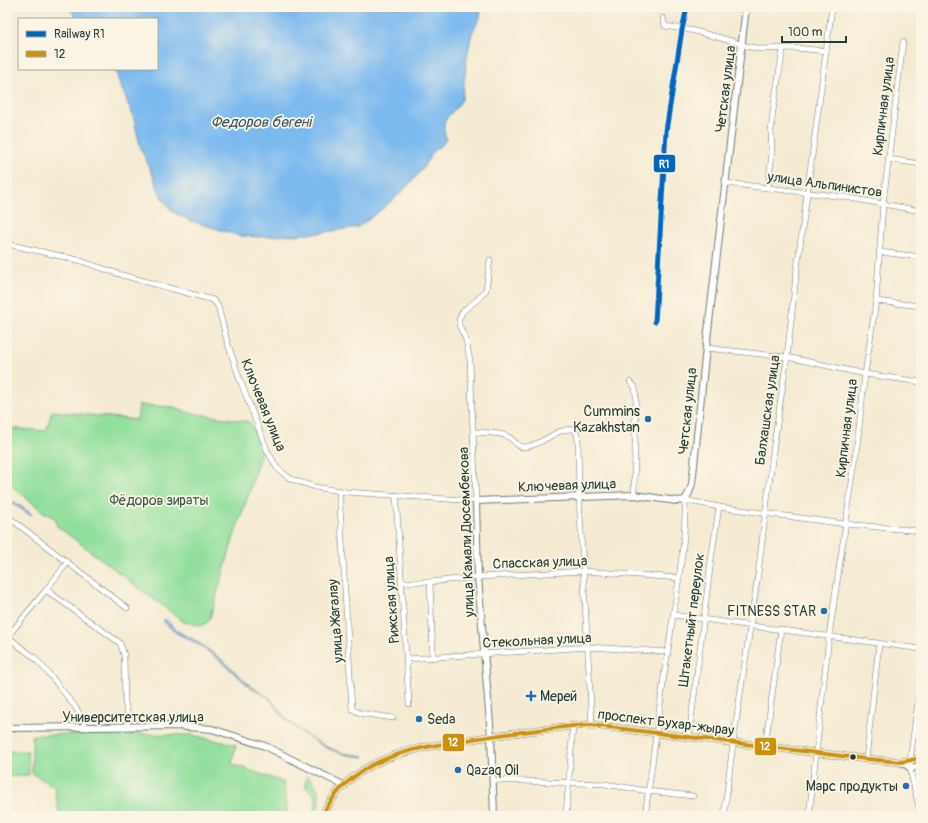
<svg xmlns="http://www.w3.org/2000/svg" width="928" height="823" font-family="Pangolin,sans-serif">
  <rect width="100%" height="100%" fill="#fcf5e5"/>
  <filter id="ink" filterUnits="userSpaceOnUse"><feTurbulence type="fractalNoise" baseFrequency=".025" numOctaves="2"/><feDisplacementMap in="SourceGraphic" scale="8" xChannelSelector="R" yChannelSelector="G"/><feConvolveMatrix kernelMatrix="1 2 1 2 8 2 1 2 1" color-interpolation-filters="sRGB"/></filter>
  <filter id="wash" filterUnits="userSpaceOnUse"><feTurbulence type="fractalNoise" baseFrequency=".012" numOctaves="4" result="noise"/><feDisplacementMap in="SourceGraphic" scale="16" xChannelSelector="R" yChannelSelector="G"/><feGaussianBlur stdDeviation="0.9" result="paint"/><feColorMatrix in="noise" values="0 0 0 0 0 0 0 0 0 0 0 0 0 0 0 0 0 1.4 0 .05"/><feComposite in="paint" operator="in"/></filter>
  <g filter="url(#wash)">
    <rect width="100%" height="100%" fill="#f5ebd3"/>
    <g fill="#92df9d" stroke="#588e68">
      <path d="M139,405l35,2 11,5 65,10 12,26 -13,45 -14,40 -26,88 -8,5 -17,-4 -127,-96 -2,-8 -13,-7 -35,-29v-54l39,3 6,-20 85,9z"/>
      <path d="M134,734l58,1 44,10 -4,19 51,18 5,34h-228l-6,-29 -22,-14v-38z"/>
      <path d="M7,751h21l1,24 -22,2z"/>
      <path d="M307,775c14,14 16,24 8,41h-3c7,-16 5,-19 -7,-30z"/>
    </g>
    <g fill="#7bb9ef" stroke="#4d7b92">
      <path d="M67,7h414l-1,11 -8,15 -5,24 -5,42c-5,11 -18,17 -18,27 -1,4 2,9 2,13l-4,6 -8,5 -13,21 -17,19 -23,20 -23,17 -39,6 -59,4 -20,-1 -52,-16 -15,-8 -11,-14 -14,-34 -7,-15 -8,-33 -15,-37 -2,-10h41v-50h-78z"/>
      <path d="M7,497l25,17 -2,1 -23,-15z"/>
      <path d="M165,619l14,13 14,7 27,19 33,30 16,9 18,23 19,15 19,11 17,7 22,3 -1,1 -16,-2 -21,-7 -23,-15 -17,-13 -18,-23 -18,-10 -35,-31 -21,-14 -18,-9 -13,-12z"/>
    </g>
  </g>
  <g filter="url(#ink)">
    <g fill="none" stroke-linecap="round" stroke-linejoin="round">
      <defs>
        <g id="minor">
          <path d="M663,18l2,8 30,5 40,11 7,3 18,4 35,-1 31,3"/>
          <path d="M888,159l33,5"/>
          <path d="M725,183l120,14 76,14"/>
          <path d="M768,188l4,-35 -1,-22 2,-20 10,-62"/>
          <path d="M7,244l71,16 44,15 91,25 5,6 9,35 13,39 27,70 10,18 10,8 4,3 24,8 31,5 130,9 -6,-140 -4,-21 -7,-15v-6l4,-8 14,-11 9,-10 4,-30"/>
          <path d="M880,252l41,5"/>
          <path d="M876,301l45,5"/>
          <path d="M706,348l81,9 78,17 56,8"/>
          <path d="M630,382l5,5 1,9 -2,99"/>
          <path d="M474,432c11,1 23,0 33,4 7,3 10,12 18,11 18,-2 30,-19 49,-18l3,5 1,6 1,56 13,229"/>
          <path d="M339,490l13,219 8,4 33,5"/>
          <path d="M396,495l13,209"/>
          <path d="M7,516l120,92"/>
          <path d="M402,582h28l48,-5 106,-6 95,7"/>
          <path d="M430,582l3,76"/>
          <path d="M46,590l21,-27"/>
          <path d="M673,615l248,34"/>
          <path d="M7,636h1l11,10 15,11 17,19 25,32 11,20"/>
          <path d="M8,636l38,-46 74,53 4,12 1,47 3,15 -1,10"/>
          <path d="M407,659l181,-12 80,5"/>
          <path d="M689,737l22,-177 8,-53"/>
          <path d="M765,747l16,-118"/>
          <path d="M866,759l13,-115"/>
          <path d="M493,780l112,4 43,7 45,5"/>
          <path d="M566,816l7,-90"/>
          <path d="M645,816l20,-147c4,-21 6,-43 10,-64 5,-35 11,-70 10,-105l34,7 126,17 76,7"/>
          <path d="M724,816l9,-73 25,-169 16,-130 13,-87 9,-81 36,-269"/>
          <path d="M809,816l20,-180 27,-181 9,-81 11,-73 7,-97 20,-162"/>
          <path d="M921,816l-10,-43 -1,-12 11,-82"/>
        </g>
        <g id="major">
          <path d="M7,728l170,-2 35,3 53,17 78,39"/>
          <path d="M901,762l10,6 10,-2"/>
          <path d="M322,816c29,-58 87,-67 145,-76 35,-6 70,-10 106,-14l19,-1 274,34 35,3 20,-4"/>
          <path d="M494,816l-3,-80 -13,-159 -2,-76 158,-6 43,6 8,-1 4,-7 3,-9 14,-136 40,-341"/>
        </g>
      </defs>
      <use href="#minor" stroke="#6a7a6c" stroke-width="6"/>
      <use href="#major" stroke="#6a7a6c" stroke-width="8"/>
      <use href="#minor" stroke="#fff" stroke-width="5"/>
      <use href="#major" stroke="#fff" stroke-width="6"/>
      <defs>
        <path id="bus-1" d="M322,816c29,-58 87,-67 145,-76 35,-6 70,-10 106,-14l19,-1 274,34 35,3 20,-4"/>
      </defs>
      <use href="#bus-1" stroke="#fcf5e5" stroke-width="7"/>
      <use href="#bus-1" stroke="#cc910a" stroke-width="4"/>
      <defs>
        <path id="rail-1" d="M655,322l11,-191 16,-101 5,-23"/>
      </defs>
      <use href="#rail-1" stroke="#fcf5e5" stroke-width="8"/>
      <use href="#rail-1" stroke="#0065bd" stroke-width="5"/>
    </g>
  </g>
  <g fill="#1f6fb2" stroke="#fcf5e5" stroke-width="1.5">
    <circle cx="648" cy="419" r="4"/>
    <circle cx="824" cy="611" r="4"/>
    <path d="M529 690h4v4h4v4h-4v4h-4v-4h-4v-4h4z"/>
    <circle cx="419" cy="719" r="4"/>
    <circle cx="458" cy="770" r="4"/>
    <circle cx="906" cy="786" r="4"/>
  </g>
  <circle fill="#1f3d34" stroke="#fcf5e5" stroke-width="1.5" cx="853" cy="757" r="3.5"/>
  <g text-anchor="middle" stroke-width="3.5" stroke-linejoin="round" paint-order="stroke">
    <g font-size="14" fill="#1f3d34" stroke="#fcf5e5">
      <text transform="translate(725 89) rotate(-83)" y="5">Четская улица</text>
      <text transform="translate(883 106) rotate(-83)" y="5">Кирпичная улица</text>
      <text transform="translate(825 184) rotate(8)" y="5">улица Альпинистов</text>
      <text transform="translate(264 405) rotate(68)" y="5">Ключевая улица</text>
      <text transform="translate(767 410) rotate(-82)" y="5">Балхашская улица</text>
      <text transform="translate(687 411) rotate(-84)" y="5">Четская улица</text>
      <text transform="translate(846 428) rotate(-83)" y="5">Кирпичная улица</text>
      <text transform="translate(567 485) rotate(-2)" y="5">Ключевая улица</text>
      <text transform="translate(466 532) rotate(-92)" y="5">улица Камали Дюсембекова</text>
      <text transform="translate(540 562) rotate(-2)" y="5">Спасская улица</text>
      <text transform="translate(391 600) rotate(-94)" y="5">Рижская улица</text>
      <text transform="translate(691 620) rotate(-83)" y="5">Штакетныйт переулок</text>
      <text transform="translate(335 621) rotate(-94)" y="5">улица Жагалау</text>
      <text transform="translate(537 640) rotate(-3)" y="5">Стекольная улица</text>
      <text x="133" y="722">Университетская улица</text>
      <text transform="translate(666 722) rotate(7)" y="5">проспект Бухар-жырау</text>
    </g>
    <g font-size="14" fill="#1f3d34" stroke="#fcf5e5" text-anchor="end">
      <text x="640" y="416">Cummins<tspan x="640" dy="16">Kazakhstan</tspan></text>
      <text x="816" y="616">FITNESS STAR</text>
      <text x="540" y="701" text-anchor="start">Мерей</text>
      <text x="427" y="724" text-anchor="start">Seda</text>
      <text x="466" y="775" text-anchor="start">Qazaq Oil</text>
      <text x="898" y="791">Марс продукты</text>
    </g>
    <g font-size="14" fill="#365d49" stroke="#fcf5e5">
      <text x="159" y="505">Фёдоров зираты</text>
    </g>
    <g font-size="15" font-style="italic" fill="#365c63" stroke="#fcf5e5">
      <text x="261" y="127">Федоров бөгені</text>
    </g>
  </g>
  <g stroke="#fcf5e5" stroke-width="1.5">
    <rect x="653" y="154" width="23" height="19" rx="4" fill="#0065bd"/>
    <rect x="442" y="733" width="23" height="19" rx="4" fill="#cc910a"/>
    <rect x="754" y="737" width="23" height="19" rx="4" fill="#cc910a"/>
  </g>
  <g font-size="11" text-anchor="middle" font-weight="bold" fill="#fff">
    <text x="664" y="168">R1</text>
    <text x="453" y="746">12</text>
    <text x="765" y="750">12</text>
  </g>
  <rect width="928" height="823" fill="none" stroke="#fcf5e5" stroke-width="24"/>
  <rect x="18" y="18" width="140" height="52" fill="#fcf5e5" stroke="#a4ab9e"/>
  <rect x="26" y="31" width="20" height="6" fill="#0065bd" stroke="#a4ab9e"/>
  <text x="54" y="38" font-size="12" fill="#1f3d34">Railway R1</text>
  <rect x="26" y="51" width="20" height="6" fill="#cc910a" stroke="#a4ab9e"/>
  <text x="54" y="58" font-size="12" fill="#1f3d34">12</text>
  <path d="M782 36v6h64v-6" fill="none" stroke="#1f3d34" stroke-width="2"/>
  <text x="788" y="36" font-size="12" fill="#1f3d34" stroke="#fcf5e5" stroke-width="3" paint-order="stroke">100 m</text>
</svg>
